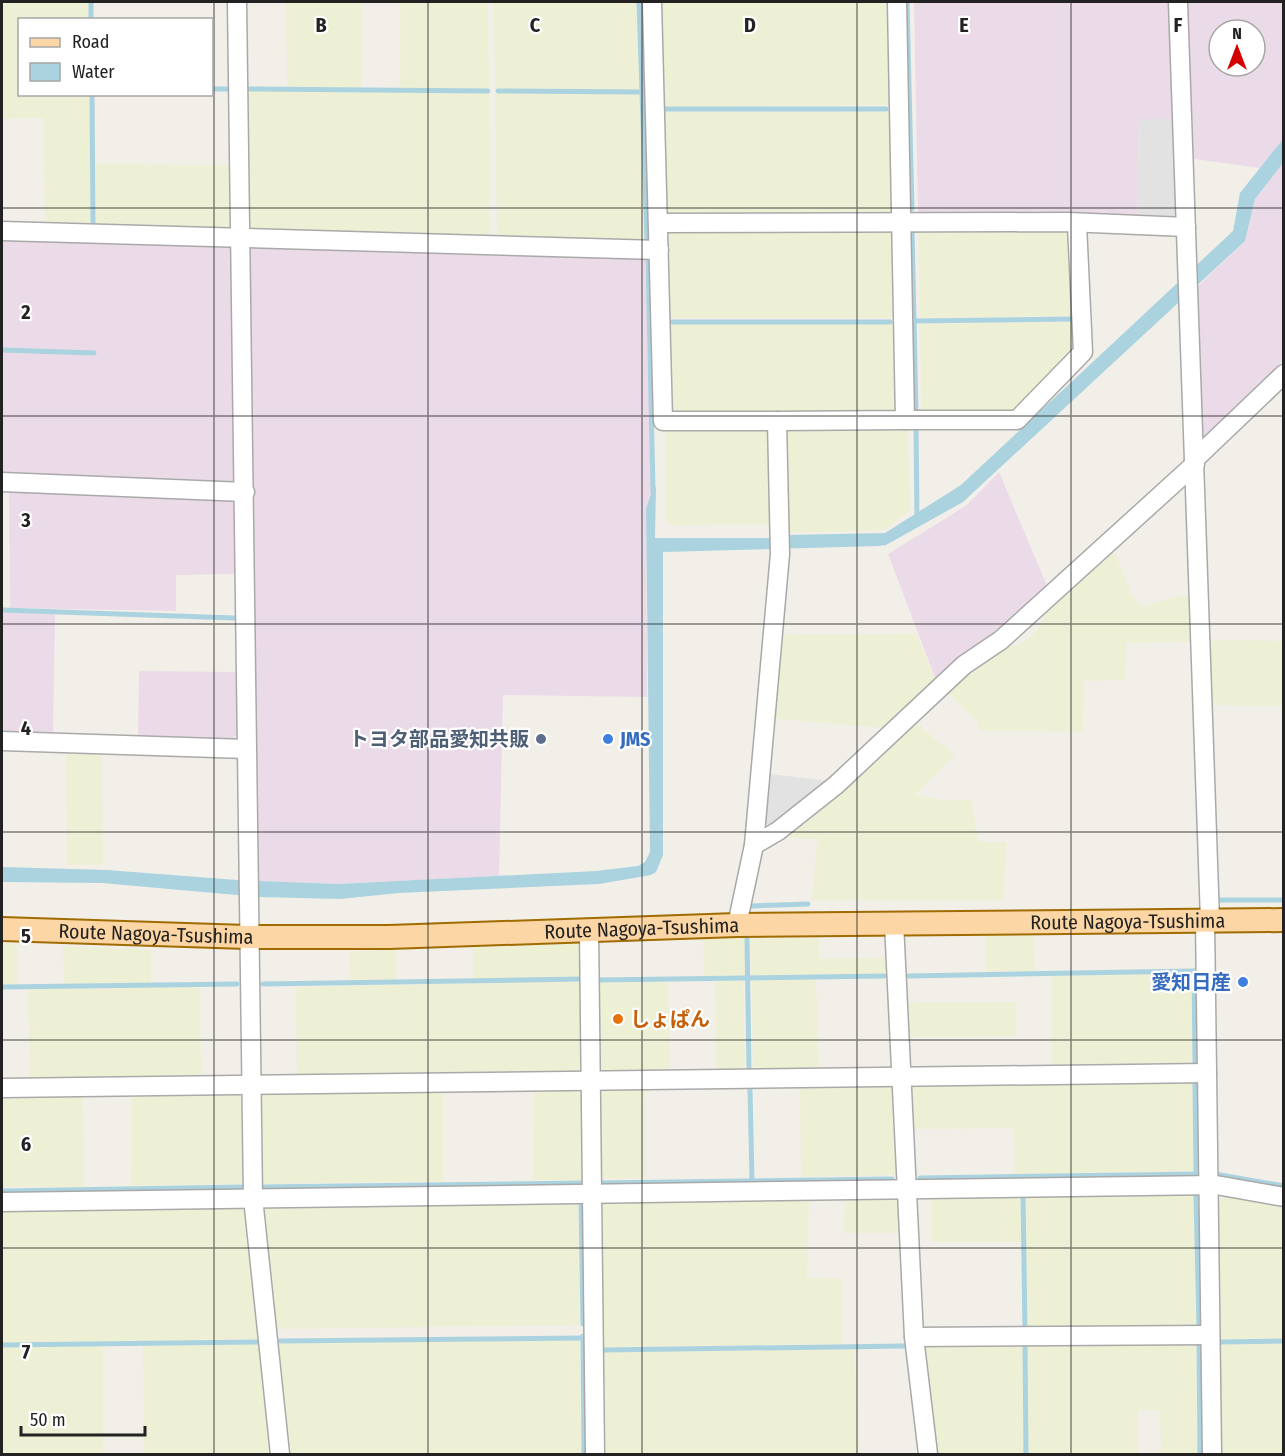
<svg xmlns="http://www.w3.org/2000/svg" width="1285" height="1456" font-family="'Fira Sans Condensed','Noto Sans JP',sans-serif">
  <rect width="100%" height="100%" fill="#f2efe9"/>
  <g fill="#ebdbe8" fill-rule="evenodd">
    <path d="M914,2h259l6,117h-40l-2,97 -219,-3z"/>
    <path d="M1184,2h99v137l-23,29 -73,-10zM1219,30h36v36h-36z"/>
    <path d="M1283,163v197l-83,87 -6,-157 51,-49 10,-42z"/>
    <path d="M2,237l230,6 3,243 -233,-10z"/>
    <path d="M250,245l395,10 8,232 -7,22 1,188 -144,-2 -4,181 -161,8 -82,-3z"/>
    <path d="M999,472l49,116 -55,51 -56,44 -49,-129 79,-49z"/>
    <path d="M9,490l217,7 9,7 1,70 -60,1v36l-166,-3z"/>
    <path d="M2,612l53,2 -2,120 -51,-2z"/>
    <path d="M139,671l97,1 1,62 -5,6 -94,-3z"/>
  </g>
  <g fill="#eef0d5">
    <path d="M2,2h86l1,17 -69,1v74l70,1 1,133 -46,-1 -1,-109 -42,1z"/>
    <path d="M286,2h75l1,86h-75z"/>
    <path d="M400,2h88l1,87h-89z"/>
    <path d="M494,2h143l3,89 -145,-1z"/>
    <path d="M660,2h226l4,103 -230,2z"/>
    <path d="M247,91l242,2 1,140 -3,4 -236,-5 -3,-4z"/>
    <path d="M495,93l146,1 4,146 -5,5 -143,-8z"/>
    <path d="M660,112h230l2,97 -5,5 -223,2z"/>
    <path d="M96,164l136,1 1,59 -3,5 -134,-1z"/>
    <path d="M918,225l147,1 5,7 3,83 -153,2z"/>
    <path d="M888,227l5,5 2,86h-229l-2,-81 8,-8z"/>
    <path d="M1074,322l1,33 -62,59 -91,1 -2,-91z"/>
    <path d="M667,323h228l2,84 -7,7 -217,1 -5,-5z"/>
    <path d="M764,427l5,7 4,85 -6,5 -96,1 -5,-4v-89l5,-4z"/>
    <path d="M787,427h121l2,84 -26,19 -100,3 -2,-99z"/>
    <path d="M1112,546l20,49 11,12 33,-11 18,1 1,45 -69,1 -1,37 -41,1 -1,51 -104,-1 -1,-9 -34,-32 46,-41 29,-4 13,-9 10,-14 8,-21z"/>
    <path d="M916,634l21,49 -53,45 -114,-10 8,-83z"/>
    <path d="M1206,640l77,1v65l-74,-1z"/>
    <path d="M912,720l43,35 -40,40 28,5h28l8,42h28l-4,58h-191l5,-61 -27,-1 -3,-7z"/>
    <path d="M66,749l36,1 1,115h-36z"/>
    <path d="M986,935h48l1,36 -49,1z"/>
    <path d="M745,937v39l-41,1 -1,-39z"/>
    <path d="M819,938v21l66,-1v16l-134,2 -1,-37z"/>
    <path d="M580,942l3,4v32l-110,2v-34z"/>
    <path d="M2,943l16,1 -1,41h-15z"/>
    <path d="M63,946l88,4v33l-87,1z"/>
    <path d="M396,949v32h-46l-1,-29z"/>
    <path d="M1192,973v91l-140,5v-94z"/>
    <path d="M816,979l3,93 -66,1 -1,-93z"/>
    <path d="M583,981l1,88 -6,6 -281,3 -1,-91z"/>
    <path d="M715,981h28l2,92 -29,1z"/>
    <path d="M668,982l2,92 -67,1 -7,-6 -1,-86z"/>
    <path d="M200,986l1,94 -171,2 -2,-93z"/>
    <path d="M1016,1002v34l-106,1 -2,-34z"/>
    <path d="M918,1081l275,1 1,89 -179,3 -1,-46 -102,1 -2,-40z"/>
    <path d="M885,1082l8,8 4,85 -96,2 -1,-93z"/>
    <path d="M579,1086l5,5v89h-51l1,-93z"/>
    <path d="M645,1087l1,91 -49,1 -1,-86 5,-5z"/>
    <path d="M443,1088v93l-184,3 -1,-86 5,-4z"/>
    <path d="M236,1093l9,10v81l-114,2 1,-91z"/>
    <path d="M83,1095l1,92h-82v-91z"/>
    <path d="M1021,1193l1,49h-90v-48z"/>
    <path d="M1024,1193h170l2,136 -170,2z"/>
    <path d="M890,1194l8,8 1,31h-55l1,-38z"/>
    <path d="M809,1196l-2,82 35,1 -1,65 -239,3 -2,-141 6,-6z"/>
    <path d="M1229,1196l54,7v135l-64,1v-139z"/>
    <path d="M578,1200l2,125 -299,4 -8,-5 -12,-111 2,-6z"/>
    <path d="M234,1205l14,8 14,126 -260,4v-136z"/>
    <path d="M580,1339l1,115h-295l-9,-111z"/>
    <path d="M1283,1343v111h-63l-1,-110z"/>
    <path d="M143,1344h119l12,110h-130z"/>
    <path d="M1196,1344l2,110h-37l-1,-44 -22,1v43h-110l-2,-108z"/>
    <path d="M103,1345v109h-101v-107z"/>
    <path d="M1024,1345l1,109h-89l-13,-107z"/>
    <path d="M854,1350l5,104h-257v-103z"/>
  </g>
  <g fill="#e2e2e2">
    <path d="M1139,119h40l3,105 -45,-2z"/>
    <path d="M769,774l62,7 -51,44 -16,-1z"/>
  </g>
  <path fill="#aad3df" d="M1283,139v24l-28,36 -10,42 -282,261 -77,43 -7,1 -216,6v303l-7,17 -5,3 -52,9 -200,9 -59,6 -80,-2 -158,-14 -100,-1v-15l105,3 130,10 101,4 258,-13 42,-5 7,-4 5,-10 -4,-343 7,-22h3l-1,51h116l17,-3 97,-2 76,-48 272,-254 7,-38z"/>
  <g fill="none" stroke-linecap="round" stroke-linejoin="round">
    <g stroke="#aad3df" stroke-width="5">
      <path d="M91,2v18"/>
      <path d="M639,2l8,238"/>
      <path d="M907,2l5,207"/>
      <path d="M212,89h16"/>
      <path d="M248,89l240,2"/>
      <path d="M498,91l144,1"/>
      <path d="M92,94l1,128"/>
      <path d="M661,109h225"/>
      <path d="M912,229l4,181"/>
      <path d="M648,259l5,232"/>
      <path d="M914,321l157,-2"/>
      <path d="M668,322h222"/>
      <path d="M2,350l92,3"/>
      <path d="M916,427l1,92"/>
      <path d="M2,610l232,8"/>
      <path d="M1219,900h65"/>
      <path d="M751,906l57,-2"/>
      <path d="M747,939l2,131"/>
      <path d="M908,976l286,-5 1,91"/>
      <path d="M598,980l287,-4"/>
      <path d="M263,984l319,-5"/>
      <path d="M2,987l235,-3"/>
      <path d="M1195,1085l1,89"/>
      <path d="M750,1090l2,91"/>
      <path d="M1215,1174l69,12"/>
      <path d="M920,1178l279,-4"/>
      <path d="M597,1183l295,-4"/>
      <path d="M263,1187l322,-4"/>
      <path d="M2,1191l241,-4"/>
      <path d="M1023,1193l2,138"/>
      <path d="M1196,1196l3,132"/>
      <path d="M581,1201l2,123"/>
      <path d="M583,1336l1,118"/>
      <path d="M280,1341l303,-3"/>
      <path d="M1194,1342h5l1,112"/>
      <path d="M1221,1342l63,-1"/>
      <path d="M1025,1344l1,110"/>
      <path d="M2,1345l258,-3"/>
      <path d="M603,1350l302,-4"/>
    </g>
    <defs>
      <g id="minor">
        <path d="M237,2l16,1196 27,256"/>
        <path d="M652,2l11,419h114l3,133 -26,291"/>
        <path d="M1178,2l32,918"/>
        <path d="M659,223l409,-1 118,5"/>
        <path d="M2,231l657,19"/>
        <path d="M905,420h112l66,-68 -6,-128"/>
        <path d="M777,421l128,-1 -8,-418"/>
        <path d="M1194,460l90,-86"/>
        <path d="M2,482l243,10"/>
        <path d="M2,741l244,8"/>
        <path d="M1205,920l7,534"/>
        <path d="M894,923l20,414 14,117"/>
        <path d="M737,925l17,-80 24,-14 58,-46 128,-120 37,-25 194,-176"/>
        <path d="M589,930l6,524"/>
        <path d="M2,1088l1205,-15"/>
        <path d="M2,1202l1214,-17 68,12"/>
        <path d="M914,1337l296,-2"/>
      </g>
      <g id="major">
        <path id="s1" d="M2,929l245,8h142l348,-12 547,-5"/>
      </g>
    </defs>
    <use href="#minor" stroke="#a9a9a9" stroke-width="21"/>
    <use href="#major" stroke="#a06b00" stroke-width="26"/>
    <use href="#minor" stroke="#fff" stroke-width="18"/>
    <use href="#major" stroke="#fcd6a4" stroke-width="22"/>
  </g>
  <path fill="none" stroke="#222" stroke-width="1.5" stroke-opacity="0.55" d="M214,2v1452M428,2v1452M642,2v1452M857,2v1452M1071,2v1452M2,208h1282M2,416h1282M2,624h1282M2,832h1282M2,1040h1282M2,1248h1282"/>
  <circle fill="#5c6f8a" stroke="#fff" stroke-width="2" cx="541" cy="739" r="6"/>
  <g fill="#3f7fe0" stroke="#fff" stroke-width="2">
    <circle cx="608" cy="739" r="6"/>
    <circle cx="1243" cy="982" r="6"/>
  </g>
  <circle fill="#e8710a" stroke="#fff" stroke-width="2" cx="618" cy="1019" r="6"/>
  <g text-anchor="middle" stroke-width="4.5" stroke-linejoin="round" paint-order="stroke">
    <g font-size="20" font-weight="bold" fill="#4e5e75" stroke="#fff" text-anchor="end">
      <text x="529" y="746">トヨタ部品愛知共販</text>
    </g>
    <g font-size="20" font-weight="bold" fill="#366cbe" stroke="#fff" text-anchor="start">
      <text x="620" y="746">JMS</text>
      <text x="1231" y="989" text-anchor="end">愛知日産</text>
    </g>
    <g font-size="20" fill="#222" stroke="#fff">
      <text dy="7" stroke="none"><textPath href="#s1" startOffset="1126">Route Nagoya-Tsushima</textPath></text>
      <text dy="7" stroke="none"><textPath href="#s1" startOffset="640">Route Nagoya-Tsushima</textPath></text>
      <text dy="7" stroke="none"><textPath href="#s1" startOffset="154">Route Nagoya-Tsushima</textPath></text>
    </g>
    <g font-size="20" font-weight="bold" fill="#c56008" stroke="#fff" text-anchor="start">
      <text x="630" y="1026">しょぱん</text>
    </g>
  </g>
  <g font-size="20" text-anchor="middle" font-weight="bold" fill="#222" stroke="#fff" stroke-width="4.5" stroke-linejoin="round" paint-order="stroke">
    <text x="321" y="32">B</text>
    <text x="535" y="32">C</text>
    <text x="750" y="32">D</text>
    <text x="964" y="32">E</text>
    <text x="1178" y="32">F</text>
    <text x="26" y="319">2</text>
    <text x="26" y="527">3</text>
    <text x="26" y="735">4</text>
    <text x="26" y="943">5</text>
    <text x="26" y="1151">6</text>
    <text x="26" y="1359">7</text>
  </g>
  <rect width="1285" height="1456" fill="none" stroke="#222222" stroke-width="6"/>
  <rect x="18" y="18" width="195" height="78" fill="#ffffff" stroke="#a7a7a7" stroke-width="1.5"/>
  <rect x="30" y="38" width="30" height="9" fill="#fcd6a4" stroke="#a7a7a7" stroke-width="1.5"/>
  <text x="72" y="48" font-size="18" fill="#222222">Road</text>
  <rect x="30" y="63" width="30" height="18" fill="#aad3df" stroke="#a7a7a7" stroke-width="1.5"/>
  <text x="72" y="78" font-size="18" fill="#222222">Water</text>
  <g transform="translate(1237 48)"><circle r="28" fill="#ffffff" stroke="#a7a7a7" stroke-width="1.5"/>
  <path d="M0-4.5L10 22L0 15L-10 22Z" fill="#d40000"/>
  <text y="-9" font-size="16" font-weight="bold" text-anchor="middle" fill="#222222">N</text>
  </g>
  <path d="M21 1426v9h124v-9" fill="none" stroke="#222222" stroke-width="3"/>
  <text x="30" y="1426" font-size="18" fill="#222222" stroke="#ffffff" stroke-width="4.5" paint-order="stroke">50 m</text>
</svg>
